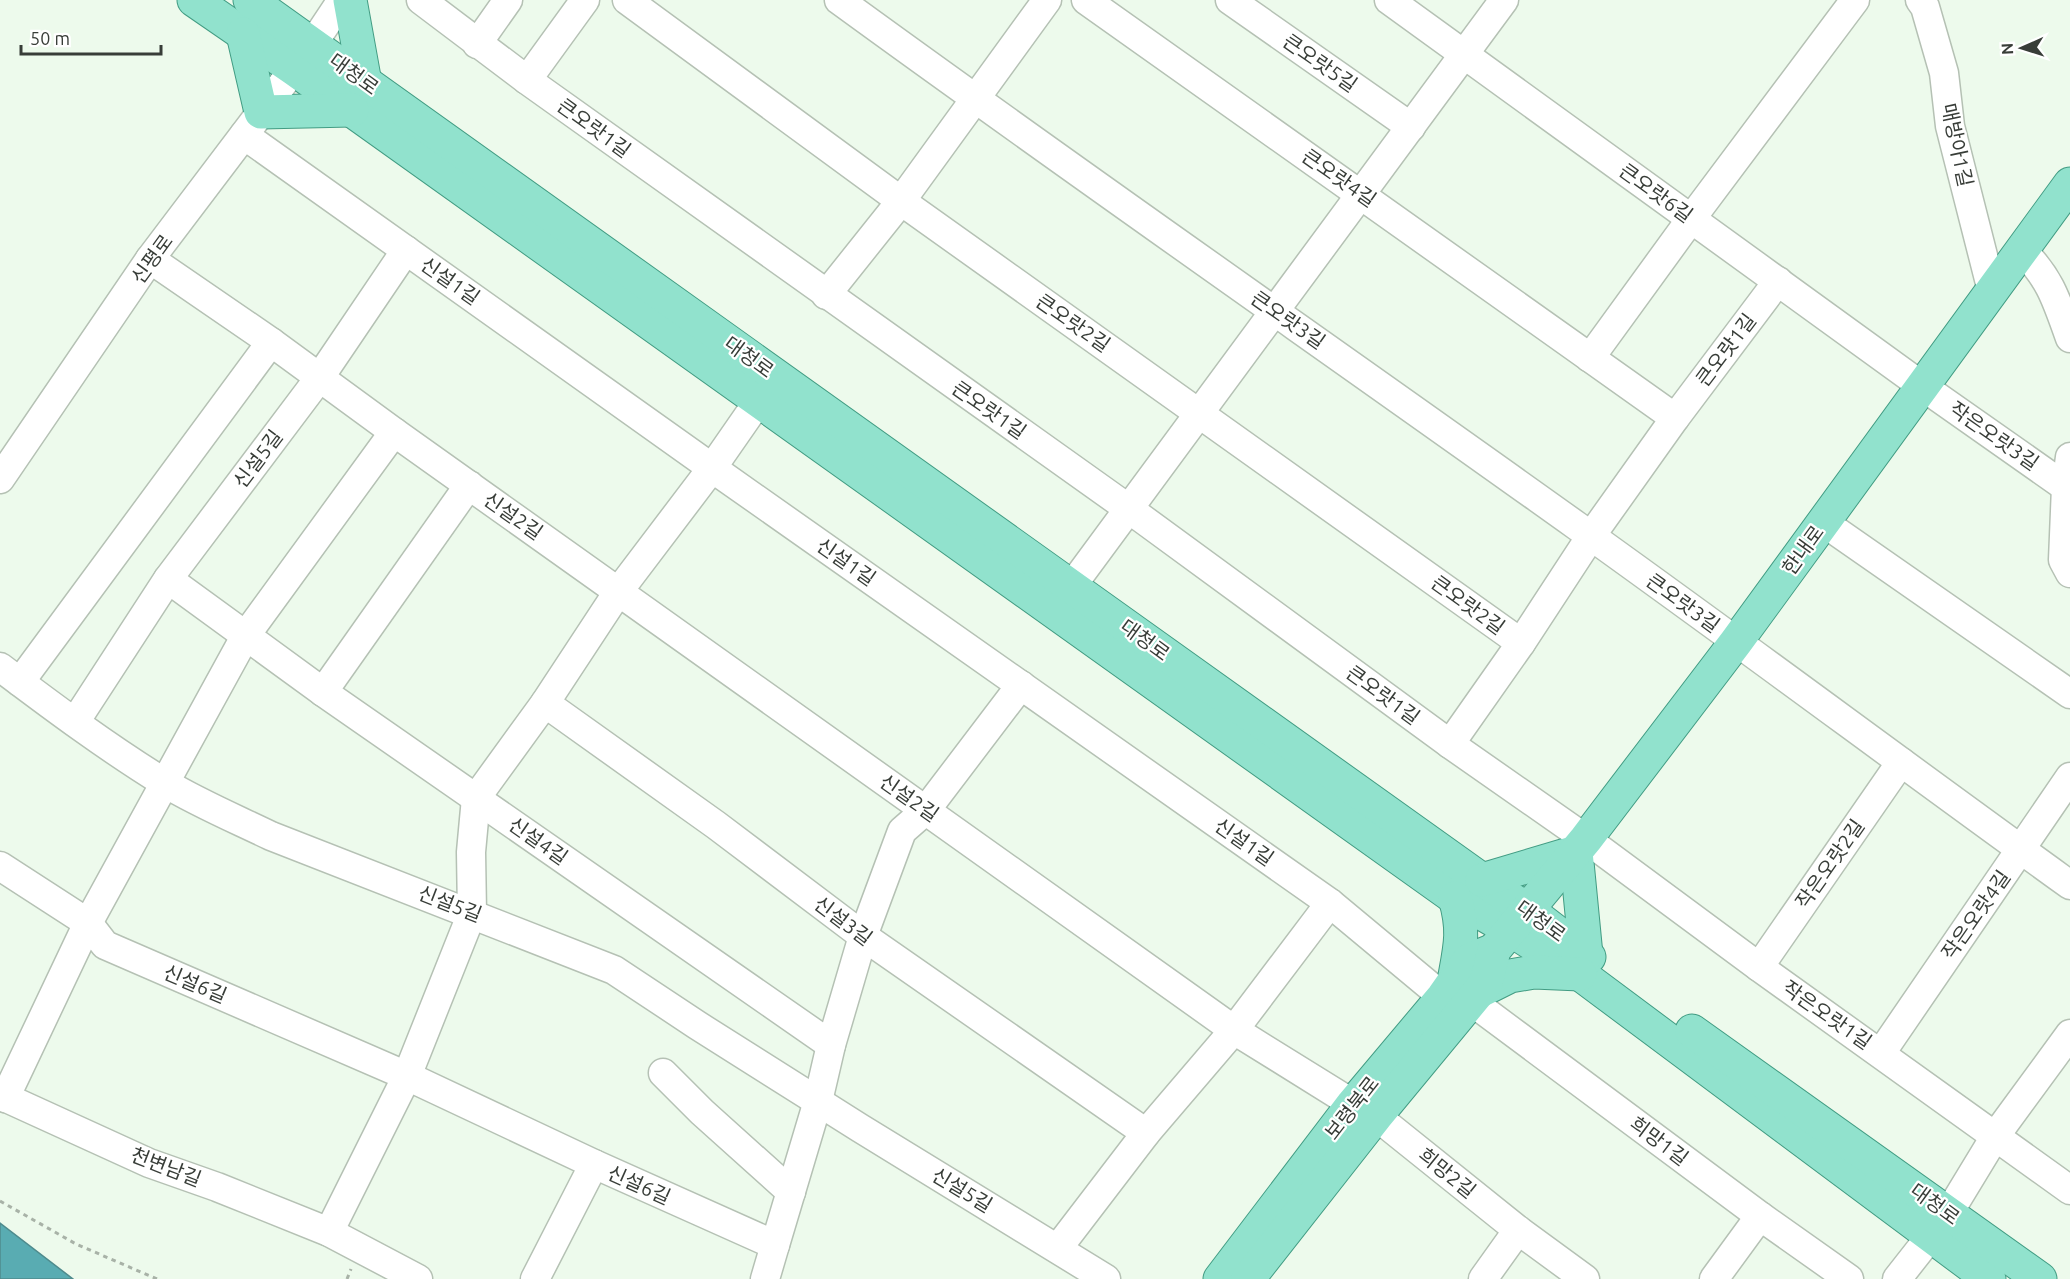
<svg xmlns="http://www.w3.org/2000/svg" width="2070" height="1279" font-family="Ubuntu,'Noto Sans KR',sans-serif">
  <rect width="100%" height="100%" fill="#edfaec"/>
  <path fill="#59acb2" stroke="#4f8b8d" stroke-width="1.5" d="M0,1223l73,56h-73z"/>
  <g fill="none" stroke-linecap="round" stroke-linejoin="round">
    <defs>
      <g id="minor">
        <path d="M421,0l106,80 602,429 321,235 136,95 173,128 311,223"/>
        <path d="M627,0l274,201 620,442"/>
        <path d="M839,0c244,178 492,350 738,526 165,118 328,240 493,359"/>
        <path d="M1086,0l589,418"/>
        <path d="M1230,0l181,127"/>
        <path d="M1389,0l533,386 148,104"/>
        <path d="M1920,0l5,7 19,66 6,53 42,165"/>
        <path d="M477,44l31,-44"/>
        <path d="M527,80l58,-80"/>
        <path d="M244,135l468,333 618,435 113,94"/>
        <path d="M2022,250c29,30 34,49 48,88"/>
        <path d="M150,259l121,83 123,90 840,598 119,74"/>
        <path d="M826,295l75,-94 146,-201"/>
        <path d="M1590,358l101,-139 164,-219"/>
        <path d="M2070,457l-4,30 -3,73 7,13"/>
        <path d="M0,479l150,-220 162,-214 30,-45"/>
        <path d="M1823,522l247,172"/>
        <path d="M168,579l155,113 508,353"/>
        <path d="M1071,587l433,-587"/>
        <path d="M0,667c53,40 108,81 165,116 33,20 71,36 106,53l343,134 83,55 163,103 246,151"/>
        <path d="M20,682l251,-340"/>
        <path d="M323,692l146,-207"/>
        <path d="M545,703l171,122 147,111 283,197"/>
        <path d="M75,722l93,-143 152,-202 86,-127"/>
        <path d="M1450,744l71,-101 70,-107 84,-118 103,-137"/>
        <path d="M0,866l88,57 17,22 302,131 187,88 181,81 -10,34"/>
        <path d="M1759,967l142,-205"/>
        <path d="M1471,1001l289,215 89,63"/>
        <path d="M1881,1053l189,-276"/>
        <path d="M663,1073l39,39 89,80"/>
        <path d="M0,1095l149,68 68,24 112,45 89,47"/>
        <path d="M5,1098l83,-175 158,-288 148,-203"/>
        <path d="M1376,1116l142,114 67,49"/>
        <path d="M1948,1214l48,-79 74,-101"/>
        <path d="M329,1232l78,-156 65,-163 -1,-61 5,-54 69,-95 73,-111 94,-124 59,-85"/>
        <path d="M775,1245l43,-144 13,-56 32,-109 39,-105 24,-21 95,-125"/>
        <path d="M1058,1248l88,-115 88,-103 96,-127"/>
        <path d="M535,1279l59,-115"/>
        <path d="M1483,1279l35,-49"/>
        <path d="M1714,1279l46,-63"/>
        <path d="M1897,1279l33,-42"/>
      </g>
      <g id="major">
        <path d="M194,0l100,69 1161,829 56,32 69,44 409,305"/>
        <path d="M250,0l1232,880 46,30 61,47"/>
        <path d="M350,0l15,83"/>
        <path d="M243,34l18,78 91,-2"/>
        <path d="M1482,880l94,-28 10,103"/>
        <path d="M1454,981c6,-33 11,-50 1,-83"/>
        <path d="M1478,992l32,-16 24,-4 46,2"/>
        <path d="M1692,1031l348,248"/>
        <path d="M1220,1279l133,-175 90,-107 26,-37 25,-10"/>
        <path d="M1248,1279l128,-163 110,-133 8,-33 92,-111 150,-197 334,-458"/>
      </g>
    </defs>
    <use href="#minor" stroke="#b5c1b4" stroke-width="31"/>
    <use href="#major" stroke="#429c83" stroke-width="35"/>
    <g stroke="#a8b2a7" stroke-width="3" stroke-dasharray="4.5 4.5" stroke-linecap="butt">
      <path d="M0,1201l76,43 81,35"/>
      <path d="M347,1279l4,-10"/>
    </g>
    <use href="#minor" stroke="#fff" stroke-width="28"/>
    <use href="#major" stroke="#91e2cd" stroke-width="33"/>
  </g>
  <g text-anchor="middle" stroke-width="4.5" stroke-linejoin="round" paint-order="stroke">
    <g font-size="20" fill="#383d38" stroke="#fff">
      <text transform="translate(1320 63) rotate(35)" y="7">큰오랏5길</text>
      <text transform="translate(354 74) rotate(36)" y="7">대청로</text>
      <text transform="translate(594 128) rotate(36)" y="7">큰오랏1길</text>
      <text transform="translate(1957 145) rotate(78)" y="7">매방아1길</text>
      <text transform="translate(1339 178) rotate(35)" y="7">큰오랏4길</text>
      <text transform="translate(1656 193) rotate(36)" y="7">큰오랏6길</text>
      <text transform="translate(152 259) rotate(-54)" y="7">신평로</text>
      <text transform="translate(450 281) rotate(35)" y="7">신설1길</text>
      <text transform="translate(1288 320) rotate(35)" y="7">큰오랏3길</text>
      <text transform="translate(1073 323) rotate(35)" y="7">큰오랏2길</text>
      <text transform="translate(1726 350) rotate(-53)" y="7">큰오랏1길</text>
      <text transform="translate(749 357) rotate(36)" y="7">대청로</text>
      <text transform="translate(989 410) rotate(35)" y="7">큰오랏1길</text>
      <text transform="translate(1994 436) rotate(35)" y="7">작은오랏3길</text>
      <text transform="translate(258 459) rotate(-53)" y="7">신설5길</text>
      <text transform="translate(513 516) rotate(35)" y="7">신설2길</text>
      <text transform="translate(1803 550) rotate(-54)" y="7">한내로</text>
      <text transform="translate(846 562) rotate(35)" y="7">신설1길</text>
      <text transform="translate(1683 603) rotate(36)" y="7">큰오랏3길</text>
      <text transform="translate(1468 605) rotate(36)" y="7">큰오랏2길</text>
      <text transform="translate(1145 640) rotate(36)" y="7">대청로</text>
      <text transform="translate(1383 695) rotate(36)" y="7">큰오랏1길</text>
      <text transform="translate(909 798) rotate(35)" y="7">신설2길</text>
      <text transform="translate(538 841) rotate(35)" y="7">신설4길</text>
      <text transform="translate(1244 842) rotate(35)" y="7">신설1길</text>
      <text transform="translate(1830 864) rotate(-55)" y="7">작은오랏2길</text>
      <text transform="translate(450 904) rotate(21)" y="7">신설5길</text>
      <text transform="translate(1976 915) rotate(-55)" y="7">작은오랏4길</text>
      <text transform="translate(843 921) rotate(37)" y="7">신설3길</text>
      <text transform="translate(1541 921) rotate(36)" y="7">대청로</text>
      <text transform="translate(195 984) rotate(23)" y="7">신설6길</text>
      <text transform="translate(1827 1015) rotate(35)" y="7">작은오랏1길</text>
      <text transform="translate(1352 1108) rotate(-52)" y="7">보령북로</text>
      <text transform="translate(1659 1141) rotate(37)" y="7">희망1길</text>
      <text transform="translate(166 1167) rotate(21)" y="7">천변남길</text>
      <text transform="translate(1447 1173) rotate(39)" y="7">희망2길</text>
      <text transform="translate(639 1185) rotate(24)" y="7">신설6길</text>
      <text transform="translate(962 1190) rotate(31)" y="7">신설5길</text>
      <text transform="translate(1935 1204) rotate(36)" y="7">대청로</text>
    </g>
  </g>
  <g transform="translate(2022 48) rotate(267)" stroke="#ffffff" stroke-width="4.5" paint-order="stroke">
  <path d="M0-4.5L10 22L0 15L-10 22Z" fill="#383d38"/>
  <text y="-9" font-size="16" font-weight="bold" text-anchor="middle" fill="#383d38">N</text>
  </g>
  <path d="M21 45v9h140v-9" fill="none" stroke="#383d38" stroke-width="3"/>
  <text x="30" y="45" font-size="18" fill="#383d38" stroke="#ffffff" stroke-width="4.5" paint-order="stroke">50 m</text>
</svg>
